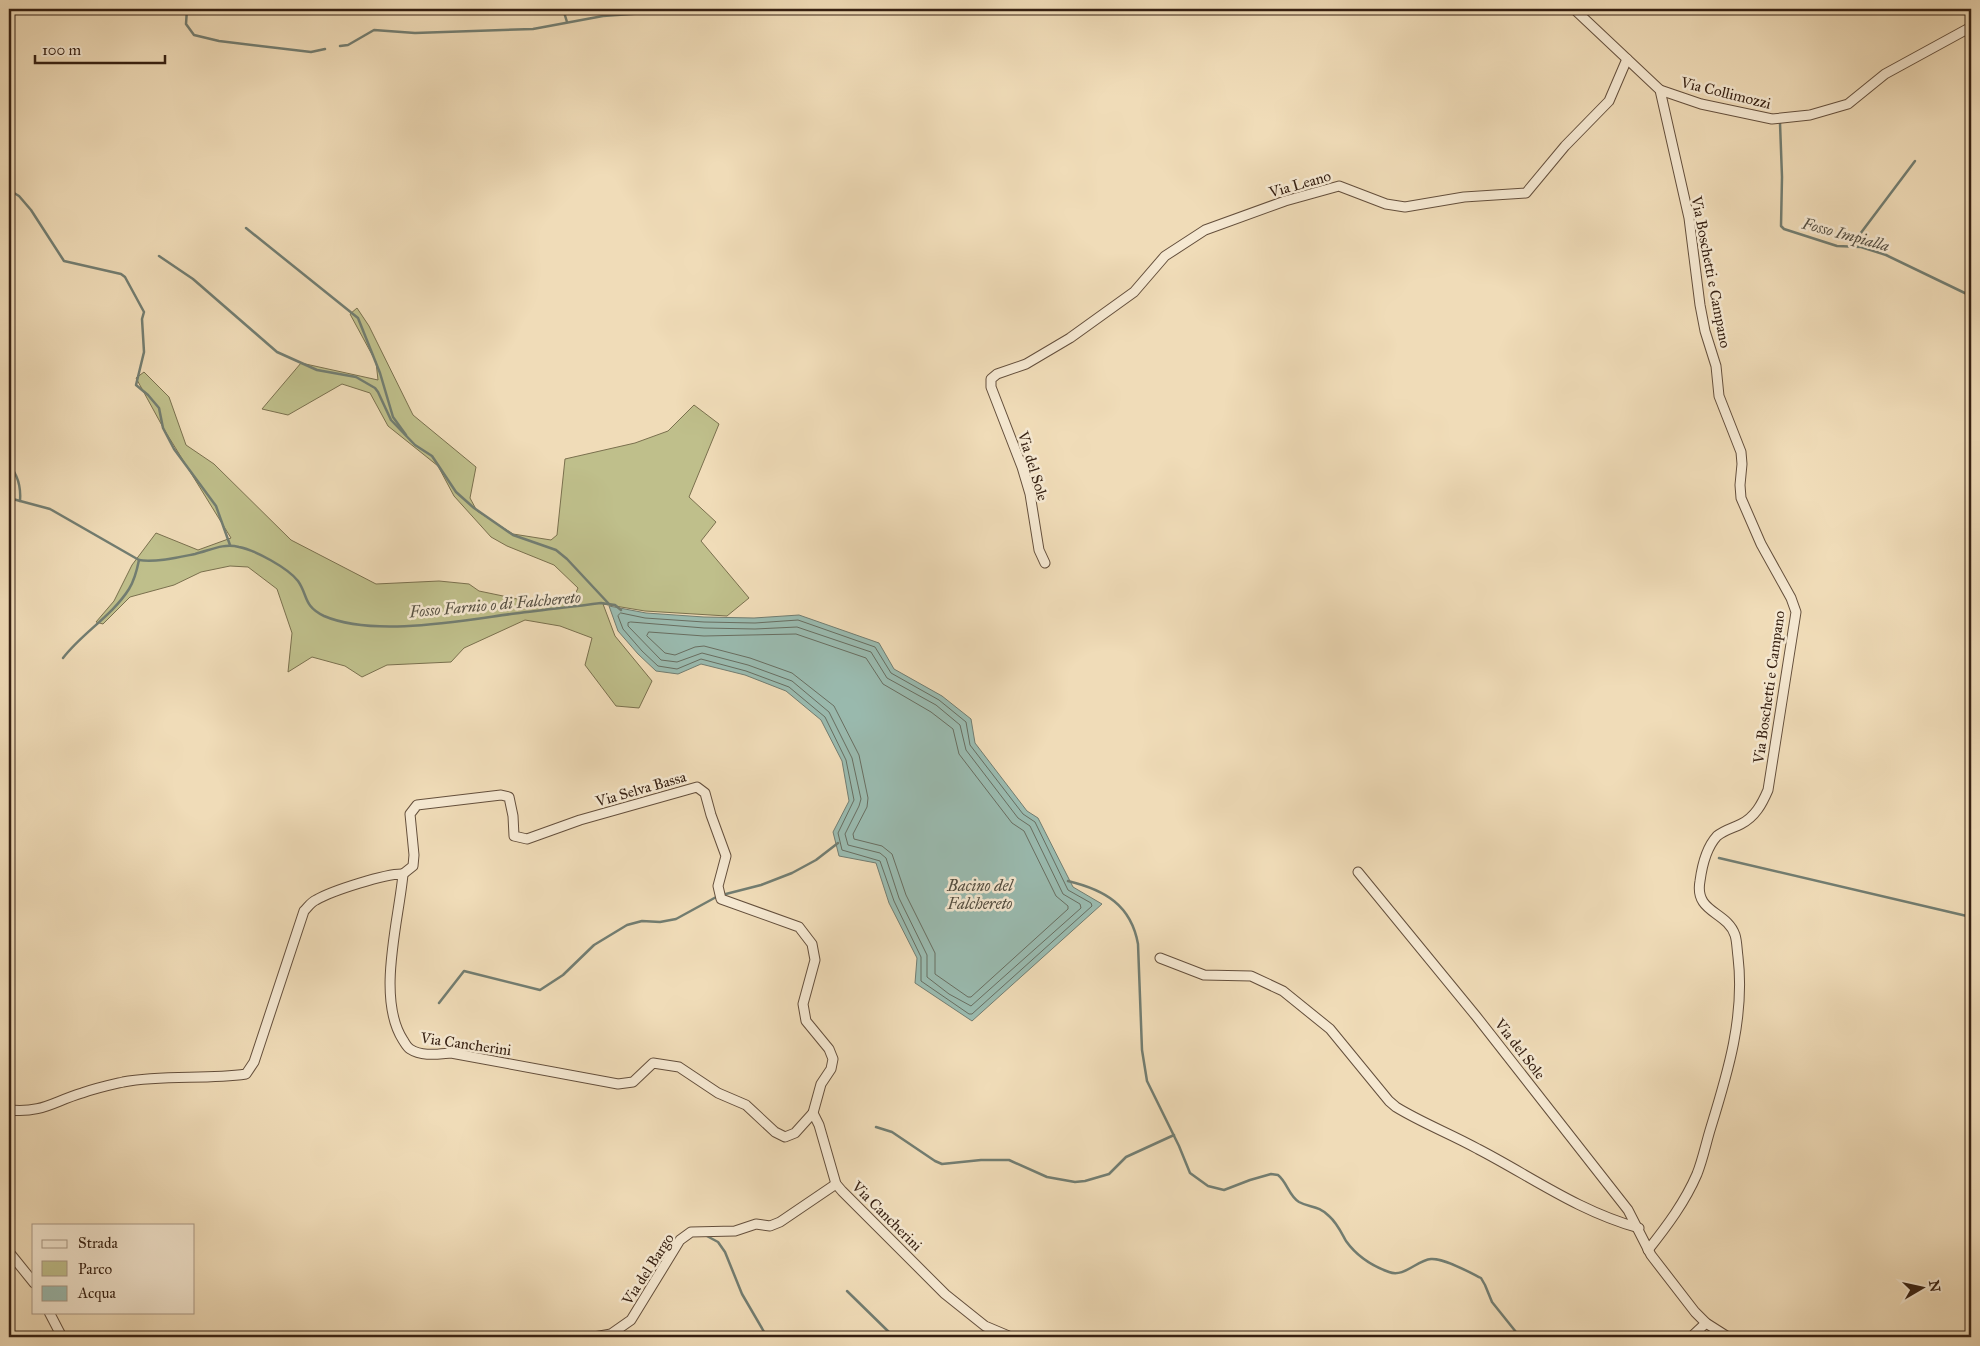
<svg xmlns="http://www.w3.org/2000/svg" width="1980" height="1346" font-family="'IM FELL Great Primer',serif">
  <rect width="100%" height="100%" fill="#f0dcb8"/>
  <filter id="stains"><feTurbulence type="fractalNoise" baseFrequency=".004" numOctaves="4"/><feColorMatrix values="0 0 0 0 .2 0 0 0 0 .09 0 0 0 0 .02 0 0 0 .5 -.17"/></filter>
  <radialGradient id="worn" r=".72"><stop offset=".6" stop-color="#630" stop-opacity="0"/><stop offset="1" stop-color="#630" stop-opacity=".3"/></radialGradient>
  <path fill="#bfbf8b" stroke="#7a704e" d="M357,308l12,18 44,89 63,52 -6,31 7,13 36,23 38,6 6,-5 8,-76 70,-16 33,-12 26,-26 25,19 -30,73 27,25 -15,19 48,57 -22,18 -82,-5 -42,-7 12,32 37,45 -13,27 -23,-2 -31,-41 7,-27 -32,-12 -35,-6 -61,28 -13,14 -64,3 -25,12 -17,-11 -33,-9 -24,15 4,-39 -15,-44 -29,-22 -18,-1 -29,6 -27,13 -44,12 -27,27 -7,-2 18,-21 18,-36 24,-32 42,17 33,-12 -66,-107 -29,-53 8,-6 25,25 17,48 28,19 77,76 85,44 63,-3 30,3 10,7 72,15 22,-7 5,-11 -24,-23 -47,-19 -16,-9 -37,-41 -16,-30 -50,-40 -18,-33 -28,-9 -54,31 -26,-6 39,-46 77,17 -2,-18 -26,-48z"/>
  <path fill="#9abbb0" stroke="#727d71" d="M609,606l37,7 58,4 50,1 45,-3 80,28 15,26 48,27 29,23 4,24 52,68 11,7 35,69 29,17 -130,117 -57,-38 2,-25 -28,-55 -13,-40 -37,-7 -6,-24 16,-31 -7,-40 -21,-41 -35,-29 -41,-16 -44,-11 -23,10 -22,-3 -18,-17 -20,-23z"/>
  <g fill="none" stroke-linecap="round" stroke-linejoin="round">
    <g stroke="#686e61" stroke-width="1">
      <path d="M621,613l24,5 59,4 51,1 43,-3 77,27 16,26 48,27 27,22 4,23 53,69 12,8 33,68 23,13 1,3 -120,108h-3l-48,-33v-24l-27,-56 -14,-40 -38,-11 -4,-17 16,-33 -8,-40 -21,-43 -36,-30 -43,-16 -45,-12 -24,10 -19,-3 -16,-15 -19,-22 -5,-13z"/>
      <path d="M631,622l73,6 51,1 42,-2 74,25 16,26 49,27 24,20 6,25 52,68 12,8 33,68 17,10 1,4 -110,98 -22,-12 -22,-17v-22l-28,-57 -13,-40 -6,-5 -32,-8 -3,-11 14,-28 2,-7 -9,-41 -23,-46 -37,-31 -44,-16 -46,-12 -25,9 -16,-2 -33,-34v-3z"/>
      <path d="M649,632l55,4 92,-2 70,24 17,26 48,28 22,17 6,25 53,69 12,8 32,65 12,10v3l-97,88h-3l-33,-23v-21l-29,-58 -14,-41 -10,-8 -28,-7 -1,-5 14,-27 1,-9 -9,-43 -25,-49 -42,-33 -42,-15 -46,-12 -9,1 -20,8 -10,-2 -18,-17z"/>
    </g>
    <g stroke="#727d71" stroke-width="2.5">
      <path d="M187,9l-1,15 8,11 25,6 92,11 14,-3"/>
      <path d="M563,9l4,13"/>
      <path d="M1065,9l11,4 12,-4"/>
      <path d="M340,46l8,-1 26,-15 41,3 118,-4 70,-13 71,-5 57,1 44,-3"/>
      <path d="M1780,123l2,54 -1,49 3,3 53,17 24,1 25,8 85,41"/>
      <path d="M9,190l10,6 12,14 33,51 57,13 4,3 19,35 -2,7 2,33 -8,33 12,10 11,13 4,20 11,21 42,57 14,39"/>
      <path d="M246,228l112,90 22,55 13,44 13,18"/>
      <path d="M1851,246l64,-85"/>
      <path d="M159,256l34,23 84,73 40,18 39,7 19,11 3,4 13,28 24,25 17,11 24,36 18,16 39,27 43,15 11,9 42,45"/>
      <path d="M9,465c10,11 12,23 11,36"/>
      <path d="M9,498l41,11 89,51c16,3 41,-3 56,-6 16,-4 28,-11 44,-7 16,3 49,21 59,34 10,14 5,25 26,35 49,21 135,5 187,-2 30,-4 60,-7 90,-11l14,2 6,5"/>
      <path d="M63,658c19,-25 49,-42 66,-69 5,-8 8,-19 10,-29"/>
      <path d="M1719,858l252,59"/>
      <path d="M1068,881c37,9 63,24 70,63l4,106 5,31 32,65 11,27 18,13 16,4 26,-10 21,-6 7,1c9,7 11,21 21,27 11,6 19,3 30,14 8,7 12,16 17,25 10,14 26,25 43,31 15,6 28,-12 42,-13 13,-1 38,13 50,19l4,7 7,17 28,35"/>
      <path d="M439,1003l25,-32 76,19 23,-15 31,-30 33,-20 15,-4 18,1 16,-3 42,-23 43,-11 31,-12 24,-13 22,-17"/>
      <path d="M876,1127l16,5 43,29 7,3 39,-4h28l38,17 28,5 10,-1 24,-7 17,-17 48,-22"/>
      <path d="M705,1235l13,7 7,10 17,42 25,43"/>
      <path d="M847,1291l47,46"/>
    </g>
    <defs>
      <g id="street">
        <path d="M1574,9l86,81 29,128 11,87 5,26 11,35 3,30 22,56 1,12 -2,21 1,13 20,46 30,54 5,14 -28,178c-6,14 -13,27 -27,34 -8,4 -17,6 -24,12 -11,12 -15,30 -17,45 -6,32 27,30 35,54 2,6 2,15 3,22 7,59 -10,115 -27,170 -5,16 -8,32 -14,47 -12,28 -30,52 -49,76"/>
        <path d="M1660,90l41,14 71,15 38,-4 38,-11 37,-30 86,-47"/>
        <path d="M1045,563l-6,-13 -9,-56 -8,-27 -31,-80v-8l6,-5 29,-10 44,-26 64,-46 31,-36 40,-26 80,-29 54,-15 47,18 19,3 59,-10 62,-4 39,-47 44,-45 18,-42"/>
        <path d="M1358,872l118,144 152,194 23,45 44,57 11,11 22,14"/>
        <path d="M403,874l10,-8 1,-11 -4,-41 7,-9 84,-10 8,2 4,19 1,20 13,3 53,-19 117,-33 8,6 6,22 15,41 -8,30 3,13 78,28 13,17 3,16 -12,44 3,17 23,28 4,10 -2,10 -10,15 -8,29"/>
        <path d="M1160,958l44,17 47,1 32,15 47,38 59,72 7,6c26,16 55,27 82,42 54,28 100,62 161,79"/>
        <path d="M9,1110c34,3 43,-8 73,-17 14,-5 28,-8 41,-11 41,-8 82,-2 123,-8l8,-12 50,-151c4,-4 7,-9 12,-11 15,-9 71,-27 87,-26 -4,46 -27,124 0,166 2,3 4,7 7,9 12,8 28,5 41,4l167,31 15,-2 20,-19 26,4 39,26 28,12 29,27 10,5 10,-4 18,-20 6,12 17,59 6,7 103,103 40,32 26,11"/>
        <path d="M9,1252l25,31"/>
        <path d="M49,1312l13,25"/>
        <path d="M594,1337l17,-3 20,-14 49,-80 11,-8 44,-1 21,-7 14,2 10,-4 56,-38"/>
        <path d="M1691,1337l15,-14"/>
      </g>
    </defs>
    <use href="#street" stroke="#644f3c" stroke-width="11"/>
    <use href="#street" stroke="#f5e8d1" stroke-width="9"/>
  </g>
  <g text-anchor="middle" stroke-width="5" stroke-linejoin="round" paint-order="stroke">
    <g font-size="15" fill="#362012" stroke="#f5e8d1">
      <text transform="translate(1726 93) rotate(14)" y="5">Via Collimozzi</text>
      <text transform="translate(1300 184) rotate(-16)" y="5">Via Leano</text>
      <text transform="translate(1711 272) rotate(79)" y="5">Via Boschetti e Campano</text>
      <text transform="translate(1033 466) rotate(73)" y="5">Via del Sole</text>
      <text transform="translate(1769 687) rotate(-82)" y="5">Via Boschetti e Campano</text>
      <text transform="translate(641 789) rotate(-16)" y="5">Via Selva Bassa</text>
      <text transform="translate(466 1044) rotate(8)" y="5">Via Cancherini</text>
      <text transform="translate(1520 1049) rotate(52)" y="5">Via del Sole</text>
      <text transform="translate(887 1216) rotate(45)" y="5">Via Cancherini</text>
      <text transform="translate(648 1269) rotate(-57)" y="5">Via del Bargo</text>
    </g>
    <g font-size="16" font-style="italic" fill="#544e41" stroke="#f5e8d1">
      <text transform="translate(1846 234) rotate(15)" y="6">Fosso Impialla</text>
      <text transform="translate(495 604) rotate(-5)" y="6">Fosso Farnio o di Falchereto</text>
      <text x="980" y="891">Bacino del<tspan x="980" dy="18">Falchereto</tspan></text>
    </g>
  </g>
  <rect width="1980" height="1346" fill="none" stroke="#f0dcb8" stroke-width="30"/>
  <rect x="10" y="10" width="1960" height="1326" fill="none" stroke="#362012" stroke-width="2.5"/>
  <rect x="15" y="15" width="1950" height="1316" fill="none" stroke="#362012"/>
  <rect x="32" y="1224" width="162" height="90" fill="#f5e8d1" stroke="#a99885"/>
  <rect x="42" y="1240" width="25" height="8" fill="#f5e8d1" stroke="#a99885"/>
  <text x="78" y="1248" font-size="15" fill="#362012">Strada</text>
  <rect x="42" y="1261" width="25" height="15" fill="#bfbf8b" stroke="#a99885"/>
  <text x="78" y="1274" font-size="15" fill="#362012">Parco</text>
  <rect x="42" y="1286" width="25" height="15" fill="#9abbb0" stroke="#a99885"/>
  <text x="78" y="1298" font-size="15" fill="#362012">Acqua</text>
  <g transform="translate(1922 1288) rotate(81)" stroke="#f5e8d1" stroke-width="4" paint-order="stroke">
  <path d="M0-4L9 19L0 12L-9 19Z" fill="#362012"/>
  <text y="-8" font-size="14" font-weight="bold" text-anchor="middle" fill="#362012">N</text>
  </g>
  <path d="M35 55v8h130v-8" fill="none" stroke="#362012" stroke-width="2.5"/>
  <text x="42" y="55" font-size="15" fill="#362012" stroke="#f5e8d1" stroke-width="4" paint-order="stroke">100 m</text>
  <rect width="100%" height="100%" filter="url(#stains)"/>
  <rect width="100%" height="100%" fill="url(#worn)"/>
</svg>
